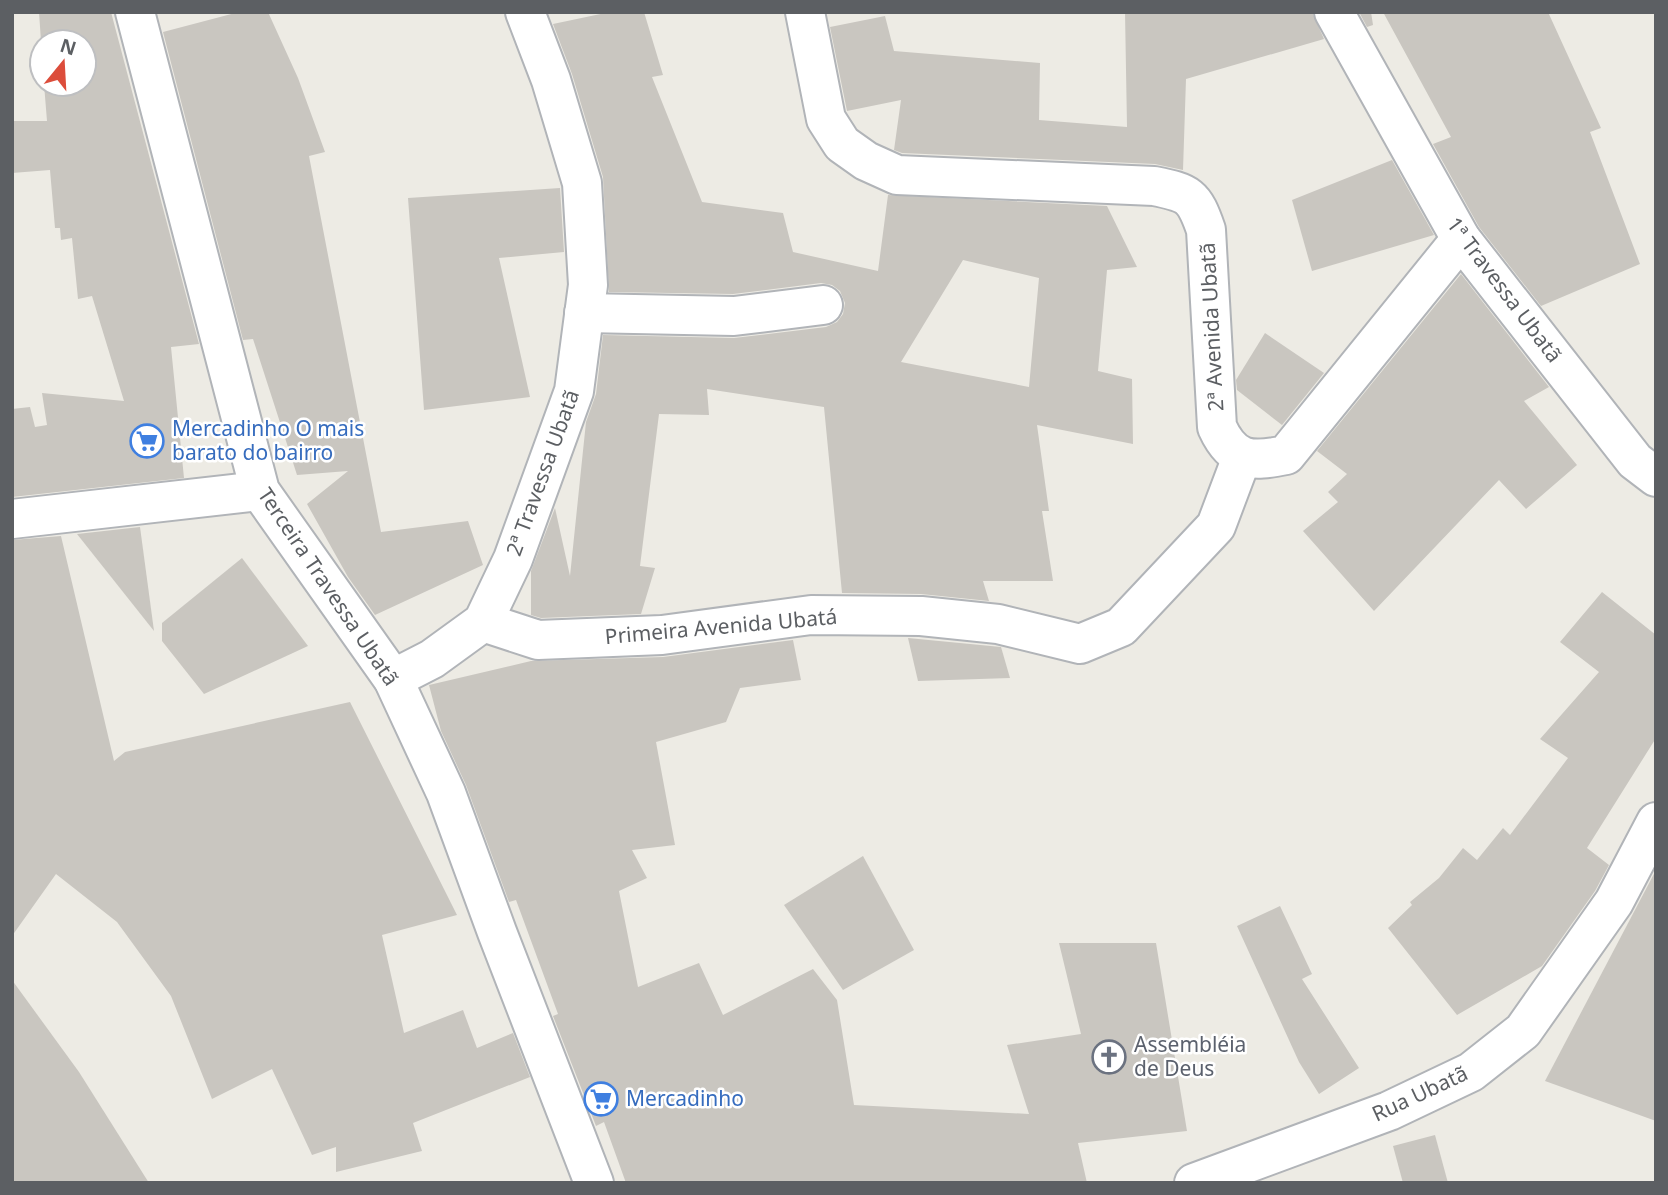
<svg xmlns="http://www.w3.org/2000/svg" width="1668" height="1195" font-family="'Noto Sans',sans-serif">
  <rect width="100%" height="100%" fill="#edebe4"/>
  <g fill="#c9c6c0" fill-rule="evenodd">
    <path d="M39,12h72l88,332 -28,3 13,131 -172,19v-88l18,-2 5,20 12,-2 -5,-32 82,8 -32,-105 -14,3 -6,-61 -11,2 -1,-12h-5l-5,-58 -38,3v-52h35l-3,-37h40v-42h-42v14z"/>
    <path d="M239,12h29l30,66 27,74 -16,4 72,376 87,-11 15,44 -108,50 -27,-38 -41,-73 41,-33 -51,4 -44,-136 -10,1 -80,-308z"/>
    <path d="M610,12h34l19,63 -11,2 50,125 81,11 10,39 85,19 10,-76 219,11 30,61 -30,3 -9,101 34,8 1,65 -96,-19 12,86h-7l11,70h-70l6,20 -68,-7 -79,-1 -18,-186 -117,-18 2,26 -50,-1 -19,152 15,2 -14,46 -100,4 -10,-3v-44l24,-63 15,68 16,-154 10,-28 7,-59 131,3 92,-11 11,-5 6,-8 2,-11 -5,-12 -8,-6 -11,-2 -88,11 -124,-2 -6,-115 -31,-103 -19,-50zM963,260l76,18 -10,109 -128,-25z"/>
    <path d="M1125,12h187l12,27 -138,40 -3,91 -28,-6 -253,-11 -8,-3 7,-50 -54,11 -17,-84 55,-11 9,35 146,12 -1,57 88,7z"/>
    <path d="M1359,12h12l2,13 -6,2z"/>
    <path d="M1383,12h165l53,116 -11,4 50,132 -99,42 -62,-79 -46,-83 18,-7z"/>
    <path d="M1392,160l42,75 -122,36 -20,-71z"/>
    <path d="M560,188l4,64 -65,6 31,139 -106,13 -16,-212z"/>
    <path d="M1461,274l88,113 -25,14 53,64 -51,44 -27,-29 -125,131 -71,-80 35,-29 -10,-10 19,-18 -30,-23z"/>
    <path d="M1265,333l59,40 -42,52 -45,-35 -1,-10z"/>
    <path d="M140,527l14,104 -77,-97z"/>
    <path d="M61,536l53,225 11,-9 225,-50 107,213 -75,20 22,98 59,-23 14,38 36,-15 17,44 -117,46 9,28 -86,21v-25l-24,8 -40,-86 -60,30 -41,-103 -54,-74 -61,-48 -44,62v-396z"/>
    <path d="M242,558l66,88 -104,48 -42,-53v-18z"/>
    <path d="M1602,592l54,43v103l-69,110 22,17 -14,26 -53,75 -85,49 -69,-87 24,-23 -2,-3 29,-24 24,-30 14,12 26,-32 7,7 58,-77 -28,-19 59,-67 -39,-30z"/>
    <path d="M908,638l93,9 9,31 -92,3z"/>
    <path d="M793,640l8,40 -61,8 -14,34 -70,20 19,103 -43,5 15,28 -28,13 19,96 61,-24 24,52 90,-46 24,31 17,105 175,9 -22,-69 74,-11 -22,-91h97l31,188 -109,12 9,40h-461l-22,-61 -8,4 -43,-110 5,-2 -42,-114 -7,2 -43,-117 -25,-54 -12,-46 102,-24 132,-4z"/>
    <path d="M863,856l51,94 -71,40 -59,-85z"/>
    <path d="M1656,870v251l-111,-40z"/>
    <path d="M1280,906l32,68 -10,5 57,89 -40,26 -20,-32 -62,-136z"/>
    <path d="M12,980l67,92 70,111h-137z"/>
    <path d="M1435,1135l13,48h-45l-10,-37z"/>
  </g>
  <g fill="none" stroke-linecap="round" stroke-linejoin="round">
    <defs>
      <g id="minor">
        <path d="M135,12l125,479 133,188 53,114 51,139 97,251"/>
        <path d="M805,12l21,107 16,25 24,17 31,14 257,11c35,7 40,9 52,44l11,197c16,35 34,35 69,28l175,-216"/>
        <path d="M1334,12l127,227 174,222 21,16"/>
        <path d="M584,313l150,3 89,-11"/>
        <path d="M12,519l248,-28"/>
        <path d="M483,622l55,18 124,-5 149,-20 110,1 77,8 82,20 41,-17 95,-101 26,-69"/>
        <path d="M393,679l39,-20 51,-37 30,-63 61,-168 14,-106 -6,-102 -31,-103 -26,-68"/>
        <path d="M1194,1183l195,-72 82,-39 52,-41 91,-129 42,-80"/>
      </g>
    </defs>
    <use href="#minor" stroke="#b1b4b8" stroke-width="42"/>
    <use href="#minor" stroke="#fff" stroke-width="38"/>
  </g>
  <defs>
    <symbol id="supermarket-ring" viewBox="-11 -11 22 22"><circle r="9.5" fill="#fff" stroke="#3f7fe0" stroke-width="1.5"/><path d="M-6-5.5h2.5l.6 2H6L4.5 2H-2.5L-4.4-4H-6ZM-1.5 3.2a1.3 1.3 0 1 0 .1 0ZM3 3.2a1.3 1.3 0 1 0 .1 0Z" fill="#3f7fe0"/></symbol>
    <symbol id="church-ring" viewBox="-11 -11 22 22"><circle r="9.5" fill="#fff" stroke="#6b7280" stroke-width="1.5"/><path d="M-1.2-6h2.4v3.5h3.3v2.4h-3.3V6h-2.4V-.1h-3.3v-2.4h3.3Z" fill="#6b7280"/></symbol>
  </defs>
  <g fill-rule="evenodd">
    <use href="#supermarket-ring" x="128" y="422" width="38" height="38"/>
    <use href="#church-ring" x="1090" y="1038" width="38" height="38"/>
    <use href="#supermarket-ring" x="582" y="1080" width="38" height="38"/>
  </g>
  <g text-anchor="middle" stroke-width="5" stroke-linejoin="round" paint-order="stroke">
    <g font-size="21" fill="#5c5f63" stroke="#fff">
      <text transform="translate(1504 290) rotate(53)" y="7">1ª Travessa Ubatã</text>
      <text transform="translate(1212 327) rotate(-93)" y="7">2ª Avenida Ubatã</text>
      <text transform="translate(543 473) rotate(-70)" y="7">2ª Travessa Ubatã</text>
      <text transform="translate(328 587) rotate(56)" y="7">Terceira Travessa Ubatã</text>
      <text transform="translate(721 627) rotate(-5)" y="7">Primeira Avenida Ubatá</text>
      <text transform="translate(1420 1094) rotate(-25)" y="7">Rua Ubatã</text>
    </g>
    <g font-size="21" fill="#366cbe" stroke="#fff" text-anchor="start">
      <text x="172" y="436">Mercadinho O mais<tspan x="172" dy="24">barato do bairro</tspan></text>
      <text x="626" y="1106">Mercadinho</text>
    </g>
    <g font-size="21" fill="#5b616d" stroke="#fff" text-anchor="start">
      <text x="1134" y="1052">Assembléia<tspan x="1134" dy="24">de Deus</tspan></text>
    </g>
  </g>
  <rect width="1668" height="1195" fill="none" stroke="#5c5f63" stroke-width="28"/>
  <g transform="translate(63 63) rotate(18)"><circle r="33" fill="#ffffff" stroke="#bebfc1" stroke-width="2"/>
  <path d="M0-5L12 26L0 18L-12 26Z" fill="#dc4d3b"/>
  <text y="-10" font-size="19" font-weight="bold" text-anchor="middle" fill="#5c5f63">N</text>
  </g>
</svg>
